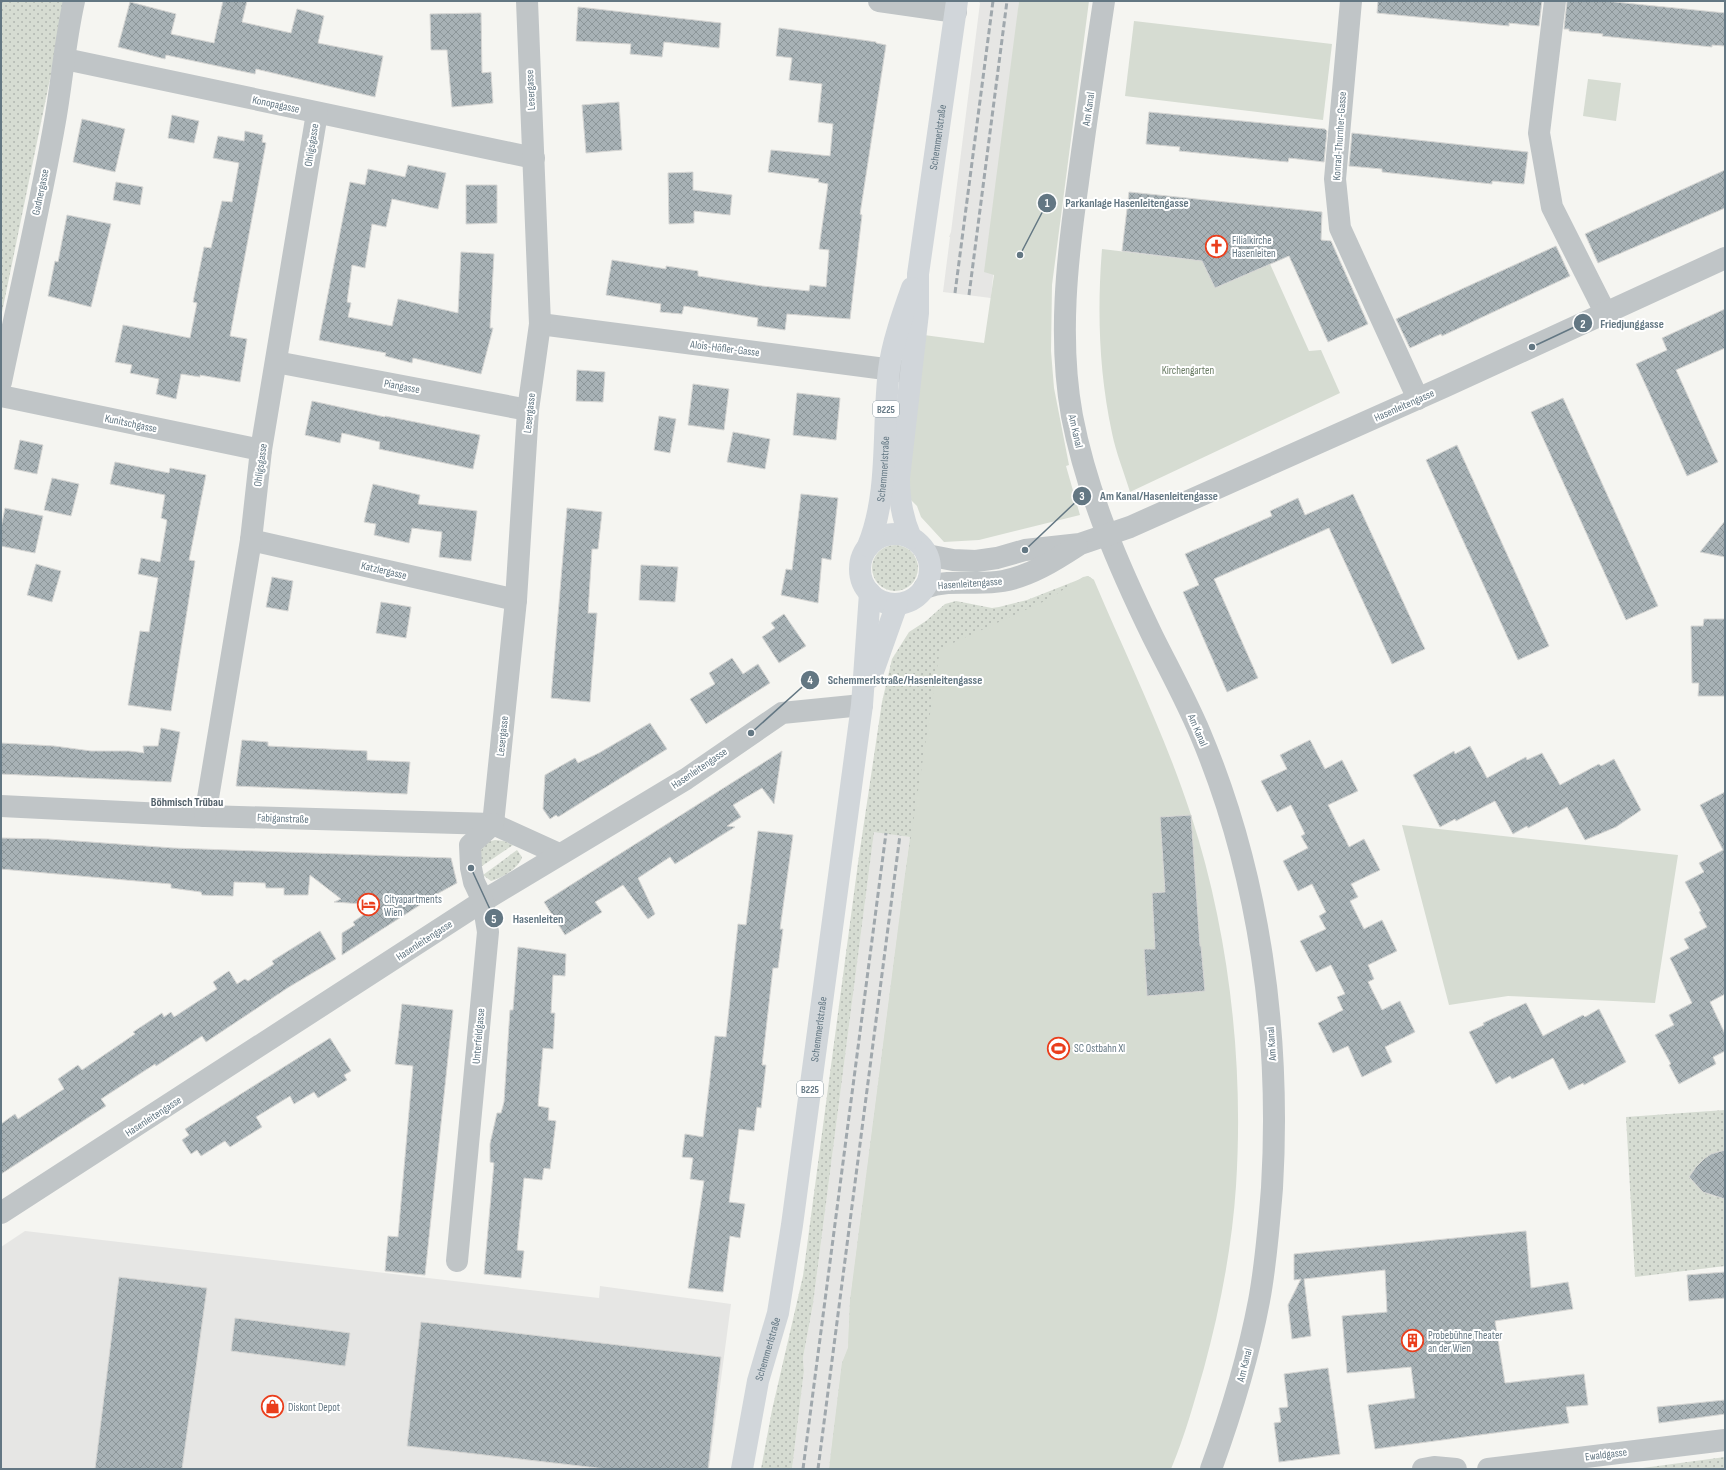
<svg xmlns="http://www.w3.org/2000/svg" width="1726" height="1470" font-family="'Sofia Sans Condensed',sans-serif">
  <defs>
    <pattern id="grass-dots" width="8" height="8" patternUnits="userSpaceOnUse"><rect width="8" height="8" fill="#d6dcd2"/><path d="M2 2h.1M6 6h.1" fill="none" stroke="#b1b7b0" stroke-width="1.8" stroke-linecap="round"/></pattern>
    <pattern id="building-cross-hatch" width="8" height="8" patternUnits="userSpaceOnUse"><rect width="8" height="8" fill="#a8b2b6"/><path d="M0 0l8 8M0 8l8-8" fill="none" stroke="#8c9699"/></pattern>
  </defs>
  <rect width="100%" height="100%" fill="#f5f5f1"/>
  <g fill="#e6e6e4">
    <path d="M978,1h41l-28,297 -48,-6 7,-55h-1l2,-5 29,-229z"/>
    <path d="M874,831l36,6 -60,464 -2,47 -6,15 -13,106h-37l12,-98 -1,-13 10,-54z"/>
    <path d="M25,1231l574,67 1,-12 131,18 -22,165h-708v-222z"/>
  </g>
  <g fill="url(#grass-dots)">
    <path d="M1,1h65l-65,316z"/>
    <circle cx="895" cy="568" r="23"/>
    <path d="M1088,576l6,4 -230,668 -35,221 13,-106 6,-15 2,-47 60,-464 -36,-5 -61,472 -10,54 1,13 -12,98h-31l11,-59 31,-134 55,-413 24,-161 10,-43 17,-27 17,-11 19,-17 11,-3 36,7 7,-1 28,-7z"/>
    <path d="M495,840l9,1 9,4 -31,21 -3,-2 -1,-10 9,-12z"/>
    <path d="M517,850l5,7c-3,11 -20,21 -31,24l-8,-6z"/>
    <path d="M1725,1110v41c-18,4 -26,11 -36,26 10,13 20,20 36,21v68l-90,11 -9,-160z"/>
    <path d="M1725,1457v12h-90z"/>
  </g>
  <g fill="#d6dcd2">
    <path d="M1019,1h70l-37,284 -1,66 3,37 15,77 -3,1 14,49 -101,25 -35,2 -23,-25 -4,-11 -10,-10 17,-161 60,8 10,-68 -10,-3z"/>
    <path d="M1134,21l198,23 -9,76 -198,-24z"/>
    <path d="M1588,79l33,4 -5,38 -33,-5z"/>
    <path d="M1102,249l100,12 13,27 55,-24 39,87 12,-1 19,43 -210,99c-6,-20 -14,-39 -18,-59 -13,-61 -15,-122 -10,-184z"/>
    <path d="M1088,576l6,4c33,78 71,155 97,235 38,117 53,248 45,371 -4,61 -16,123 -32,182 -10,34 -19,68 -33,101h-342l13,-106 6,-15 2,-47 55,-426 35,-226 107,-49 36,-23z"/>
    <path d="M1402,825l276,30 -23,148 -147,-7 -59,9z"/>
  </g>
  <g fill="url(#building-cross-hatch)" stroke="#d6d6d4">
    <path d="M223,1h24l-5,21 49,11 6,-24 27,7 -6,27 65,13 -8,41 -119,-28 -1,5 -89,-19 -1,4 -47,-12 12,-45 46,12 -5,20 43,9z"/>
    <path d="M1378,1h164l-3,25 -30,-3v3l-132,-13z"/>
    <path d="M1567,1h38l120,12v33l-13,-1v2l-110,-11 1,-2 -34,-3v-2h-5z"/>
    <path d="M578,7l143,16 -2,25 -55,-6 -2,15 -32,-3 1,-10 -55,-3z"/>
    <path d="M481,13l1,60 9,-1 2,31 -41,4 -5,-57h-16l-1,-36z"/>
    <path d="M779,28l97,14v1l10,2 -26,169 2,1 -12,104 -63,-5 -2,16 -28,-4 1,-8 -74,-12 -2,8 -22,-2 1,-8 -55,-9 6,-35 54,9v-3l32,5v5l64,10 47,5 1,-6 16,2 3,-37 -10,-1 9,-65 -10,-2 1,-3 -51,-7 3,-22 59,6 3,-32 -15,-2 4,-38 -33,-4 3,-22 -16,-2z"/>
    <path d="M619,102l3,48 -36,3 -4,-48z"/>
    <path d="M1149,112l176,17 2,2 -3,31 -35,-4 -1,4 -109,-11 1,-4 -34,-3z"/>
    <path d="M172,115l27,6 -5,22 -26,-5z"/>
    <path d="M82,119l43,10 -10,43 -42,-10z"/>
    <path d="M245,131l18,4 -1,7 4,1 -36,193 17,3 -7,43 -40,-7v2l-19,-3 -5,25 -20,-5 3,-15 -29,-6 2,-8 -17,-3 8,-37 67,13 7,-35 -4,-1 11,-55 7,1 11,-47 10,1 7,-39 -26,-5 5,-22 26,5z"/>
    <path d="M1352,133l176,19 -4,32 -32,-3v3l-110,-12v-3l-33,-3z"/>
    <path d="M408,165l38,8 -8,36 -46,-10 -6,28 -14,-3 -7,44 -13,-3 -5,37 4,1 -3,14 44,9 6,-27 60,14 3,-61 33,2 -4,74h3l-12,46 -68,-16 -1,5 -27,-7 1,-3 -67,-13 31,-158 15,3 3,-16 37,8z"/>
    <path d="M1725,170v38l-127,55 -13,-29z"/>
    <path d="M693,172v18l39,5 -2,20 -36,-4v12l-25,1 -1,-51z"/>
    <path d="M116,182l27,5 -3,18 -27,-5z"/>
    <path d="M466,185h31v38l-31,1z"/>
    <path d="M1129,192l193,20 -1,28 10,1 37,83 -40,18 -39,-86 -74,32 -13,-27 -80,-10z"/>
    <path d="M67,215l44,9 -20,83 -43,-11 7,-35 3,1z"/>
    <path d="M1556,246l14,30 -128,60 -1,-2 -31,14 -14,-29z"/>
    <path d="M1725,309v39l-49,22 42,92 -31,14 -51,-112 31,-14 -5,-12z"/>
    <path d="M577,370l28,2 -2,30 -27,-1z"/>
    <path d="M693,384l36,5 -5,41 -36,-5z"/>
    <path d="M797,393l43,5 -4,42 -43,-5z"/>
    <path d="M1563,398l95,208 -32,14 -95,-208z"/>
    <path d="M312,401l73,16v-1l95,19 -7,34 -94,-20 1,-7 -38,-9 -2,10 -35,-8z"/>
    <path d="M659,416l17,3 -6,34 -16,-3z"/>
    <path d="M733,432l37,7 -5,30 -38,-7z"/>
    <path d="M20,440l23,5 -6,29 -23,-5z"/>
    <path d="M1457,445l92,201 -31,14 -92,-200z"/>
    <path d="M115,462l54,11 1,-5 36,7 -17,85 6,1 -24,150 -43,-6 12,-74 9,1 9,-54 -20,-4 3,-16 19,4 7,-42 -6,-2 4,-23 -55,-11z"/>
    <path d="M52,478l27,6 -8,32 -27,-6z"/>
    <path d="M373,484l47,11 -2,9 59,7 -6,50 -32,-4 3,-25 -30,-4 -3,15 -35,-8 2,-11 -12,-2z"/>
    <path d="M801,494l37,4 -7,62 -9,-2 -4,45 -37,-8 5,-26 6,1z"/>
    <path d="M1353,494l72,155 -33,15 -63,-136 -115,51 44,99 -31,14 -44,-100 16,-7 -14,-31 87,-38 -2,-5 28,-13 7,17z"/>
    <path d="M5,508l38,8 -8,37 -34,-7v-18z"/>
    <path d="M567,508l35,4 -4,37h-6l-4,64h9l-7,89 -39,-4z"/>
    <path d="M1725,521v36l-25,-5z"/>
    <path d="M36,564l25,7 -9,31 -25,-7z"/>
    <path d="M641,565l37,2 -3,35 -36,-2z"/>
    <path d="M272,577l21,4 -5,30 -22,-4z"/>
    <path d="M381,602l30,5 -5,31 -30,-5z"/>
    <path d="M784,614l22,32 -27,17 -17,-26 13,-9 -4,-5z"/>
    <path d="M1704,619h21v77h-27l1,-13h-7l-1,-57h12z"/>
    <path d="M732,658l11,16 15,-10 12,19 -64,41 -16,-25 25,-15 -6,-11z"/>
    <path d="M650,723l17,26 -109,68 -2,-2 -6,4 -7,-10 2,-34 30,-17 3,5 21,-10z"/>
    <path d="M161,728l19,4 -9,50 -170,-8v-31l53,3 37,5h38l15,2 -1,-7h15z"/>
    <path d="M242,740l26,2v4l99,5v9l43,2 -3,32 -171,-8z"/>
    <path d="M1310,740l15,29 17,-9 16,31 -30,14 21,42 15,-8 16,31 -29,14 7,13 -8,4 14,28 18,-9 15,31 -29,14 6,14 -6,3 14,28 18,-9 15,31 -30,15 7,15 -30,15 -14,-31 -15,7 -15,-30 25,-13 -6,-13 8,-3 -14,-29 -15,7 -16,-31 26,-12 -7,-13 7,-4 -14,-28 -14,7 -15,-30 25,-13 -7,-12 4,-2 -14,-29 -14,7 -16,-31 26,-12 -7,-14z"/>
    <path d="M1470,746l17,32 39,-21 1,3 15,-7 18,32 39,-21 2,2 13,-7 27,51 -25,17 -31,13 -18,-33 -39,21 -1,-2 -14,8 -18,-33 -39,20 -1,-2 -15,8 -27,-52 41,-24 1,3z"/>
    <path d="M782,751l-8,53 -12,-16 -29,17 8,12 -14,9 8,1 -60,37 -5,-7 -32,21 17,36 -7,5 -25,-34 -28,17 7,10 -37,23 -21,-33z"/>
    <path d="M1725,792v202l-15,8 15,32v17l-12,6 3,7 -37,20 -10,-19 2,-1 -16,-29 19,-10 -5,-10 23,-12 -22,-45 19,-10 -5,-9 23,-12 -8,-15 2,-1 -16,-29 19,-10 -5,-9 24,-13 -23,-45z"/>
    <path d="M1191,815l9,131h1l4,45 -58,5 -3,-47h11l-3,-56 13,-1 -5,-75z"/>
    <path d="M758,831l35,4 -13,94h3l-5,39h-5l-11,97h4l-5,43 -4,-1 -3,24 -15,-2 -10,73 16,2 -5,34 -10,-2 -7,56 -35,-4 16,-107 -14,-2 3,-21 -11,-1 3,-23 18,3 12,-101 11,1 12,-113 8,1z"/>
    <path d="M1,838l47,1 125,9 278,10 6,25 -20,11 -95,61v-22l13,-8 -2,-3 25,-17 -44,-3 7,-3 -31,-24 -2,20h-24v-7h-18l-1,-5 -31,-1 -1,14 -31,-1 -1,-3 -30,-4v-4l-170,-15z"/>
    <path d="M320,931l16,28 -47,28 -83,55 -4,-6 -46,30 -1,-2 -54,35 5,7 -105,68v-50l14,-10 3,5 46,-30 -6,-10 20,-14 4,5 53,-36 -2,-2 29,-19 2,4 7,-5 3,5 43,-28 -4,-7 16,-11 8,13 8,-5 3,2 26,-17 -2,-3z"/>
    <path d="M518,947l48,7 -1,22 -12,-1 -2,38h4l-2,36 -10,-1 -5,58 11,2 -1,12 8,1 -6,48 -6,-1 -2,12 -18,-2 -7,72 7,1 -3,27 -37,-4 10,-111 -4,-1v-18l7,-31h4l3,-11 6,-92h3z"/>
    <path d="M1526,1003l17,33 40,-21 2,2 14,-8 27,53 -42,23 -1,-2 -14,7 -16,-32 -41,21 -2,-3 -14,8 -27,-52 15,-7 -1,-2z"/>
    <path d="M402,1004l51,6 -28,265 -40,-4 3,-35 10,1 15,-171 -18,-2z"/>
    <path d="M330,1038l21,33 -7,4 3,5 -29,18 -4,-6 -20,12 -4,-8 -34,21 6,10 -32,20 -5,-6 -24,15 -4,-6 -6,4 -9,-14 7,-5 -4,-6z"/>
    <path d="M1725,1150v49l-22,-7 -14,-15 7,-10 8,-8 7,-5z"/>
    <path d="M1526,1231l5,57 37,-6 5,27 -78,12 10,62 79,-9 4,31 -22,2 3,16 -194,26 -7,-44 47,-7 -4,-31 -64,6 -5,-57 45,-4 -2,-42 -81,9 7,57 -19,3 -4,-34 13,-26 -7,1v-26z"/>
    <path d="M1725,1272v26l-36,3 -2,-26z"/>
    <path d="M119,1277l88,11 -25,181h-87z"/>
    <path d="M235,1318l115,15 -5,33 -114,-15z"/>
    <path d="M421,1322l300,35 -13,112h-102l-199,-23z"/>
    <path d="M1328,1368l12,86 -61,8 -5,-39 7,-1 -2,-14 9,-1 -4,-33z"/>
    <path d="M1725,1400v14l-66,9 -2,-16z"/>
  </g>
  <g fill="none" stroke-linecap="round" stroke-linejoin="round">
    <g stroke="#c0c5c7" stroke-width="22">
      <path d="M879,1l77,11"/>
      <path d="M1104,1c-9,60 -18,120 -26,181 -11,77 -20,157 -6,234 15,78 47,151 81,221 16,32 33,63 47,96 60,142 81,301 72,455 -3,37 -6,76 -13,113 -11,58 -28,113 -48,168"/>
      <path d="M1351,1l-16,178 5,49 78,171"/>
      <path d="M1555,1l-16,132 13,74 53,105"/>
      <path d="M65,59l469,99"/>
      <path d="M540,324l368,48"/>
      <path d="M276,362l252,48"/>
      <path d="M1,382c18,-87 39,-174 54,-261 7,-40 10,-80 19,-120"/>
      <path d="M1,396l260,54"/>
      <path d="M251,540l265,60"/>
      <path d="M927,555l26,5 23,1 21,-3 28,-8 55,-6 50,-17 314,-140 281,-129"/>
      <path d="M924,588c29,-10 50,-2 79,-7 27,-5 51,-20 74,-35"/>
      <path d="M1,806l204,10 288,8 66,30"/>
      <path d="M205,816l46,-276 10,-90 56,-337"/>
      <path d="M493,824l23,-224 12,-190 12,-86 -13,-323"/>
      <path d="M1,1213l482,-312 203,-122 96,-66 80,-8"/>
      <path d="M457,1261l31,-329 -5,-31 -9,-19 -3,-14 -1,-23 23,-21"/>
      <path d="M1423,1469l11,-2 22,2"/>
      <path d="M1488,1469l237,-29"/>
    </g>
    <g stroke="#d1d6da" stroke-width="22">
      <circle cx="895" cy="569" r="35"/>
      <path id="s1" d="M911,538c-9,-20 -12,-39 -12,-60l19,-165v-39l39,-273"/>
      <path id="s2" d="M868,546c22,-53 14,-119 21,-176 3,-26 14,-57 23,-82"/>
      <path d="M871,677l26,-73"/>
      <path id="s3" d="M742,1469l16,-88 20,-68 14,-88 70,-520 8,-112"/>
    </g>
    <g stroke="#a0a8ad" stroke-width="3" stroke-dasharray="6 3" stroke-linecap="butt">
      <path d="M955,293l38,-292"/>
      <path d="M969,295l38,-294"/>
      <path d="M803,1469l83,-636"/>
      <path d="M818,1469l82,-634"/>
    </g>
  </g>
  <defs>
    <symbol id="church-ring" viewBox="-11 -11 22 22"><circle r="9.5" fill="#fff" stroke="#ea3e1c" stroke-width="1.5"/><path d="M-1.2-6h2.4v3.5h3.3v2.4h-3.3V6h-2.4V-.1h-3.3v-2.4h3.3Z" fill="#ea3e1c"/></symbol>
    <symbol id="hotel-ring" viewBox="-11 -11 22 22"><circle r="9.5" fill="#fff" stroke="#ea3e1c" stroke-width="1.5"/><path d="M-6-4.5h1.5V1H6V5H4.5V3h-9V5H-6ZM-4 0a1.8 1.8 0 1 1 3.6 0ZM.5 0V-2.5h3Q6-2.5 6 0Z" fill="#ea3e1c"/></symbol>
    <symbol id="stadium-ring" viewBox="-11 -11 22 22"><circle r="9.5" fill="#fff" stroke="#ea3e1c" stroke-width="1.5"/><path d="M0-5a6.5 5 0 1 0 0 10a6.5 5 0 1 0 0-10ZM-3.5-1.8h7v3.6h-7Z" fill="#ea3e1c"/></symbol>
    <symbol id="building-ring" viewBox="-11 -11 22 22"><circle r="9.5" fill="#fff" stroke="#ea3e1c" stroke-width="1.5"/><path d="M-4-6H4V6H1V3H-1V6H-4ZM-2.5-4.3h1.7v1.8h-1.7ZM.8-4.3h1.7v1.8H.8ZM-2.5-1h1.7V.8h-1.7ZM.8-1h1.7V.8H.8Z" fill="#ea3e1c"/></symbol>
    <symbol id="shop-ring" viewBox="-11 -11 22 22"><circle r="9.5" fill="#fff" stroke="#ea3e1c" stroke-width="1.5"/><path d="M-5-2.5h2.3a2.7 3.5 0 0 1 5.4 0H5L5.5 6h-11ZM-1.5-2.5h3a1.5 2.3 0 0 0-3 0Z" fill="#ea3e1c"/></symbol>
  </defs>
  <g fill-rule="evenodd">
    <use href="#church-ring" x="1204" y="234" width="25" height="25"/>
    <use href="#hotel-ring" x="356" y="892" width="25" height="25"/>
    <use href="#stadium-ring" x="1046" y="1036" width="25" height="25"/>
    <use href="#building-ring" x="1400" y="1328" width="25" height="25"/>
    <use href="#shop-ring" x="260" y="1394" width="25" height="25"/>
  </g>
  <g text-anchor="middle" stroke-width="4" stroke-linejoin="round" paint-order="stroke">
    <g fill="#fff" stroke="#92a0a8" stroke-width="1">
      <rect x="873" y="401" width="26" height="16" rx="3"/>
      <rect x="797" y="1081" width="26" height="16" rx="3"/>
    </g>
    <g font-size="10" font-weight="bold" fill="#637783">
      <text x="886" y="413">B225</text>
      <text x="810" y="1093">B225</text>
    </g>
    <g font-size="11" fill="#637783" stroke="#fff">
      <text transform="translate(530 90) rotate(-93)" y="4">Lesergasse</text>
      <text transform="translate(276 104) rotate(12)" y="4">Konopagasse</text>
      <text transform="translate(1088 109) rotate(-82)" y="4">Am Kanal</text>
      <text transform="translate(1339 136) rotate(-86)" y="4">Konrad-Thurnher-Gasse</text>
      <text dy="4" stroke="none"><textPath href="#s1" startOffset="405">Schemmerlstraße</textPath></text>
      <text transform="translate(311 145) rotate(-81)" y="4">Ohligsgasse</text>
      <text transform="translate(40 192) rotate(-78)" y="4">Gadnergasse</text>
      <text transform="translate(725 348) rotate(7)" y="4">Alois-Höfler-Gasse</text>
      <text transform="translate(402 386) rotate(11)" y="4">Piangasse</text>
      <text transform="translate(1404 405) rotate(-24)" y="4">Hasenleitengasse</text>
      <text transform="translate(529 413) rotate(-84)" y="4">Lesergasse</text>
      <text transform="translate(131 423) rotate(12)" y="4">Kunitschgasse</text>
      <text transform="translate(1076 431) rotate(77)" y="4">Am Kanal</text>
      <text transform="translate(260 465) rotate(-82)" y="4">Ohligsgasse</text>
      <text dy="4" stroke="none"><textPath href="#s2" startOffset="79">Schemmerlstraße</textPath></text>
      <text transform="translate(384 570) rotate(13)" y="4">Katzlergasse</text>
      <text transform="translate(970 583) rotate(-4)" y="4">Hasenleitengasse</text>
      <text transform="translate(1198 730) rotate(67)" y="4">Am Kanal</text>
      <text transform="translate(502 736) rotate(-84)" y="4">Lesergasse</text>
      <text transform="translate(699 768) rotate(-34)" y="4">Hasenleitengasse</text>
      <text transform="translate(283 818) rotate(2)" y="4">Fabiganstraße</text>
      <text transform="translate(424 940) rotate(-33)" y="4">Hasenleitengasse</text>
      <text dy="4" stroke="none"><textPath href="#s3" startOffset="447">Schemmerlstraße</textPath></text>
      <text transform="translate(478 1036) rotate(-85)" y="4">Unterfeldgasse</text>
      <text transform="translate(1271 1044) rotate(-94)" y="4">Am Kanal</text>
      <text transform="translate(153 1116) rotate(-33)" y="4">Hasenleitengasse</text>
      <text dy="4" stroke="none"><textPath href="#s3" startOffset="123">Schemmerlstraße</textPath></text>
      <text transform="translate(1244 1365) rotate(-76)" y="4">Am Kanal</text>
      <text transform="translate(1606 1454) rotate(-7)" y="4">Ewaldgasse</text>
    </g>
    <g font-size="11" fill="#637783" stroke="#fff" text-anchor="start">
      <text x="1232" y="244">Filialkirche<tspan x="1232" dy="13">Hasenleiten</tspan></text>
      <text x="384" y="903">Cityapartments<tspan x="384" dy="13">Wien</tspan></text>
      <text x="1074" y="1052">SC Ostbahn XI</text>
      <text x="1428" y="1339">Probebühne Theater<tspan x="1428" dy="13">an der Wien</tspan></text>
      <text x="288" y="1411">Diskont Depot</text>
    </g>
    <g font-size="11" fill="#687a62" stroke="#fff">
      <text x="1188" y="374">Kirchengarten</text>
    </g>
    <g font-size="12" font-weight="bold" fill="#515f68" stroke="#fff">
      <text x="187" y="806">Böhmisch Trübau</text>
    </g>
  </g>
  <path fill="none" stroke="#637783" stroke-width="1.5" d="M1020 255L1047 203M1532 347L1583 323M1025 550L1082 496M751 733L810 680M471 868L494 918"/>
  <g fill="#637783" stroke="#fff" stroke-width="1.5">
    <circle cx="1020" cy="255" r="4"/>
    <circle cx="1532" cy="347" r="4"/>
    <circle cx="1025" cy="550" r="4"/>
    <circle cx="751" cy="733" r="4"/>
    <circle cx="471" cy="868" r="4"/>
    <circle cx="1047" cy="203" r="10"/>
    <circle cx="1583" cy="323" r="10"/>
    <circle cx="1082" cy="496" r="10"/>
    <circle cx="810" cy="680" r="10"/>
    <circle cx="494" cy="918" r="10"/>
  </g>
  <g font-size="12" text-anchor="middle" font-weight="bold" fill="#fff">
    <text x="1047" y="207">1</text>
    <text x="1583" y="328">2</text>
    <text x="1082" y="500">3</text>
    <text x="810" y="684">4</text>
    <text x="494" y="923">5</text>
  </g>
  <g font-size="12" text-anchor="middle" font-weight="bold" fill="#637783" stroke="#fff" stroke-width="4" stroke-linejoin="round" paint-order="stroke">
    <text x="1127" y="207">Parkanlage Hasenleitengasse</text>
    <text x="1632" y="328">Friedjunggasse</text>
    <text x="1159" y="500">Am Kanal/Hasenleitengasse</text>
    <text x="905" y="684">Schemmerlstraße/Hasenleitengasse</text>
    <text x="538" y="923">Hasenleiten</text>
  </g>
  <rect width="1726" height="1470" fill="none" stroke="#637783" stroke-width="4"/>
</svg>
